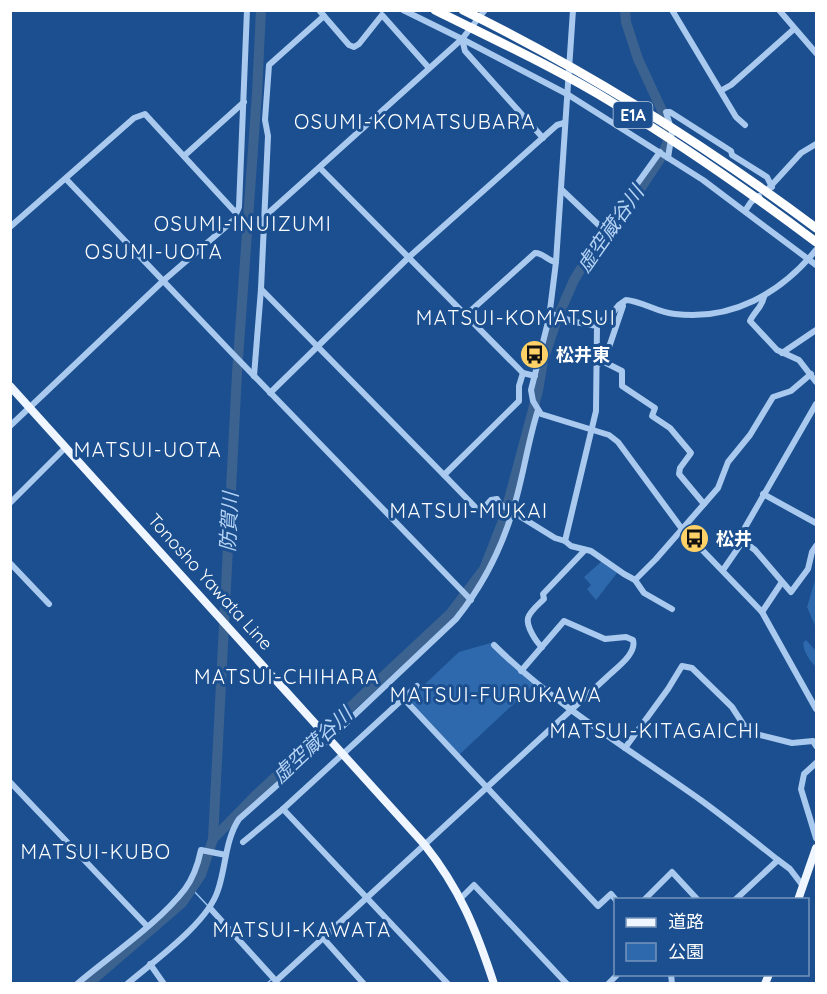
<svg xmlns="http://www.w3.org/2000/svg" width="827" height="994" font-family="Quicksand,'Noto Sans JP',sans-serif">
  <rect width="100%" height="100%" fill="#1b4f8f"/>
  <g fill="#2e69ad">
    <path d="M602,561l15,12 -21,27 -9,-11 4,-4 -7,-8z"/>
    <path d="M816,577v51l-9,-21z"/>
    <path d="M806,640l10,11v16c-6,-6 -12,-14 -13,-24z"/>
    <path d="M494,642l41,42 -76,71 -51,-55 51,-48z"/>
  </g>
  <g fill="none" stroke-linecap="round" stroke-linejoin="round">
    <g stroke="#9cc4f0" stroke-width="1.5">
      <path d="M192,889l16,17"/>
      <path d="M266,984l6,-5"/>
    </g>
    <g stroke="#3c6290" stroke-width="10">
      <path d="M213,839l42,-43 195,-182 34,-45 20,-51 34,-127 5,-30 14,-42 17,-39 27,-43 28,-31 31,-47 7,-15 2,-11 -5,-18 -26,-56 -12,-37 -1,-12"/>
      <path d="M88,984l94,-81 19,-28 12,-36 24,-466 20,-280 4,-83"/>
    </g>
    <g stroke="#a9c9ee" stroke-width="6">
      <path d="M403,10l59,29 105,55 136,86 113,85"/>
      <path d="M573,10l-17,252 -7,56 -18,72 2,11 8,13 68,21 9,7 64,87 80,83 54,97"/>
      <path d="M672,10l64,107 9,8"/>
      <path d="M779,10l37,43"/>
      <path d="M324,16l25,29 5,2 5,-3 23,-29 47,53"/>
      <path d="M462,39l3,12 78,87"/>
      <path d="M722,90l9,-5 63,-56"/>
      <path d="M184,156l60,-54"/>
      <path d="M668,158l4,-26 -6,-20h4l61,39 1,4 35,22 5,10"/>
      <path d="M320,168l203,205 12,3"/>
      <path d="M66,179l165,173 240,248"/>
      <path d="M769,188l32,-35 15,-9"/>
      <path d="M561,189l43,41 56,-78"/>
      <path d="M745,211l6,-9 8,-6"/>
      <path d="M236,214l3,-7 8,-197"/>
      <path d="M264,217l198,-178 23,-29"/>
      <path d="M10,227l124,-109 11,-4 91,99"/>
      <path d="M261,289l183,186"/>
      <path d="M764,297c-2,10 -10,15 -14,24l27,29 22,10 17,22"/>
      <path d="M549,313l26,9 22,4 -1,85 -31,130"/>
      <path d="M467,314l68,-61c7,-1 13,8 21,9"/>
      <path d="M597,326l2,-4 11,-6 9,-11 7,-5c16,1 32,13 49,14 57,7 106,-21 141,-64"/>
      <path d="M782,353l34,-23"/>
      <path d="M604,362l19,-56"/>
      <path d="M598,364l6,-2 18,9v15l33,22 -3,8 18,12 21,25 -11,15 -1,6 25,30"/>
      <path d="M523,373l-4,13v15l-75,74 36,37 11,-12 6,-1 3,5 55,34 10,3 6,5 20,5 33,23 11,6 9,13 28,16"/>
      <path d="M254,376l7,-87 7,-153 -3,-16 4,-55 55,-49 -5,-6"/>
      <path d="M270,393l139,-136 148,-132 7,-2"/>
      <path d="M10,426l153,-145 73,-63 4,1"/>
      <path d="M763,494l53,29"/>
      <path d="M10,503l56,-56"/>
      <path d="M743,541l12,9 36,42 17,-23 4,-17 4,-6"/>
      <path d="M10,563l39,41"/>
      <path d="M723,570l20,-29v-10l73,-127"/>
      <path d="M635,580l21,-21 62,-71 10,-26 22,-27 23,-38 18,-6 20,-17"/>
      <path d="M762,612l20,-30"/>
      <path d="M494,645c62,61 138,106 208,156 26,19 51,39 76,59l12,9 13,17"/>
      <path d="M542,647c-6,-5 -16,-21 -14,-29 2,-7 11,-14 16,-19l-1,-5 42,-44"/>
      <path d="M404,699l194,207 13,-12 5,6"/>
      <path d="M625,748l43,-59 14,-23 10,2 40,39 11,17 9,9 40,10 21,-2 3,5"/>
      <path d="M816,763l-12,11 -3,15 15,49"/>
      <path d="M10,782l137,144"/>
      <path d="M283,809l165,175"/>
      <path d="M243,842l40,-33 134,-123"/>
      <path d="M461,898l13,-13 93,99"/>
      <path d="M644,900l28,-28 26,28"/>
      <path d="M735,900l43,-40"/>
      <path d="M210,908l66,73 47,-43"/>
      <path d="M150,964l14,20"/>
      <path d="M671,974l1,10"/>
      <path d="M77,984c33,-28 83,-62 108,-95 9,-12 13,-25 16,-39l25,5"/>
      <path d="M127,984c27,-23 81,-61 91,-94 8,-23 7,-50 21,-71l90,-80 127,-120c25,-31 44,-67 56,-106 11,-33 15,-69 26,-103"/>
      <path d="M364,984l-41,-46 284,-261c9,-9 30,-23 26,-37l-7,-3 -21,2 -41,-18 -43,50"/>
      <path d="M608,984l10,-10"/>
    </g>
    <g stroke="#f0f6ff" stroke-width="8">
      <path d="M10,386l414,458c36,45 52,85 70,140"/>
      <path d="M798,900l18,-52"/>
      <path d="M765,984l4,-10"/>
    </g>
    <g stroke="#fff" stroke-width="9">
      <path d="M435,10c60,30 121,58 178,93 71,43 138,90 203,139"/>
      <path d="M463,10c126,62 241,134 353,218"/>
    </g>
  </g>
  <defs>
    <symbol id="bus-disc" viewBox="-11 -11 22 22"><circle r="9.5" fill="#ffd166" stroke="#1b4f8f"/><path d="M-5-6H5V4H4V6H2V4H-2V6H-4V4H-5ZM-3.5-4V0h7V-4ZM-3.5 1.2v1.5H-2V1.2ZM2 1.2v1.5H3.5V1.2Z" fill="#111"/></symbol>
  </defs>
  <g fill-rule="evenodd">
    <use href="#bus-disc" x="518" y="338" width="33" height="33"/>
    <use href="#bus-disc" x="678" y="522" width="33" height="33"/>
  </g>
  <g text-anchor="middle" stroke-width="6" stroke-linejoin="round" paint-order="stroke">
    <rect fill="#1b4f8f" stroke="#bbcadd" stroke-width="1.5" x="613.5" y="102" width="39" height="26" rx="4.5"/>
    <g font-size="16" font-weight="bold" fill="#fff">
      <text x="633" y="121">E1A</text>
    </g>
    <g font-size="18" font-weight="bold" fill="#fff" stroke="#1b4f8f" text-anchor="start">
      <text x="556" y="361">松井東</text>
      <text x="716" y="545">松井</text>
    </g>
    <g font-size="18" fill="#fff" stroke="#1b4f8f">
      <text transform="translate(210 582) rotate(48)" y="6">Tonosho Yawata Line</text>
    </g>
    <g font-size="20" letter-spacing="1.5" fill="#fff" stroke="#1b4f8f">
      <text x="415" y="129">OSUMI-KOMATSUBARA</text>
      <text x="243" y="231">OSUMI-INUIZUMI</text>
      <text x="154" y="259">OSUMI-UOTA</text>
      <text x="516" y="325">MATSUI-KOMATSUI</text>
      <text x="148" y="457">MATSUI-UOTA</text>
      <text x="469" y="518">MATSUI-MUKAI</text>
      <text x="287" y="684">MATSUI-CHIHARA</text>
      <text x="496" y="702">MATSUI-FURUKAWA</text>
      <text x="655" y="738">MATSUI-KITAGAICHI</text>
      <text x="96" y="859">MATSUI-KUBO</text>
      <text x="302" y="937">MATSUI-KAWATA</text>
    </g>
    <g font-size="20" font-style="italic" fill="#b5d3f5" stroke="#1b4f8f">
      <text transform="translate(610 229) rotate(-55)" y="7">虚空蔵谷川</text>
      <text transform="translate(229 522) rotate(-87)" y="7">防賀川</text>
      <text transform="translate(312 745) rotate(-43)" y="7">虚空蔵谷川</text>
    </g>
  </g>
  <rect width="827" height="994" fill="none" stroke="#ffffff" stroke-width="24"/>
  <rect x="614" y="898" width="195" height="78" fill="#1b4f8f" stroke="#7695bc" stroke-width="1.5"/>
  <rect x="626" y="918" width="30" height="9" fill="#f0f6ff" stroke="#7695bc" stroke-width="1.5"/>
  <text x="668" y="928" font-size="18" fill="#ffffff">道路</text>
  <rect x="626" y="943" width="30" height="18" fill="#2e69ad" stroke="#7695bc" stroke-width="1.5"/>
  <text x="668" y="958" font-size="18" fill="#ffffff">公園</text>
</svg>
